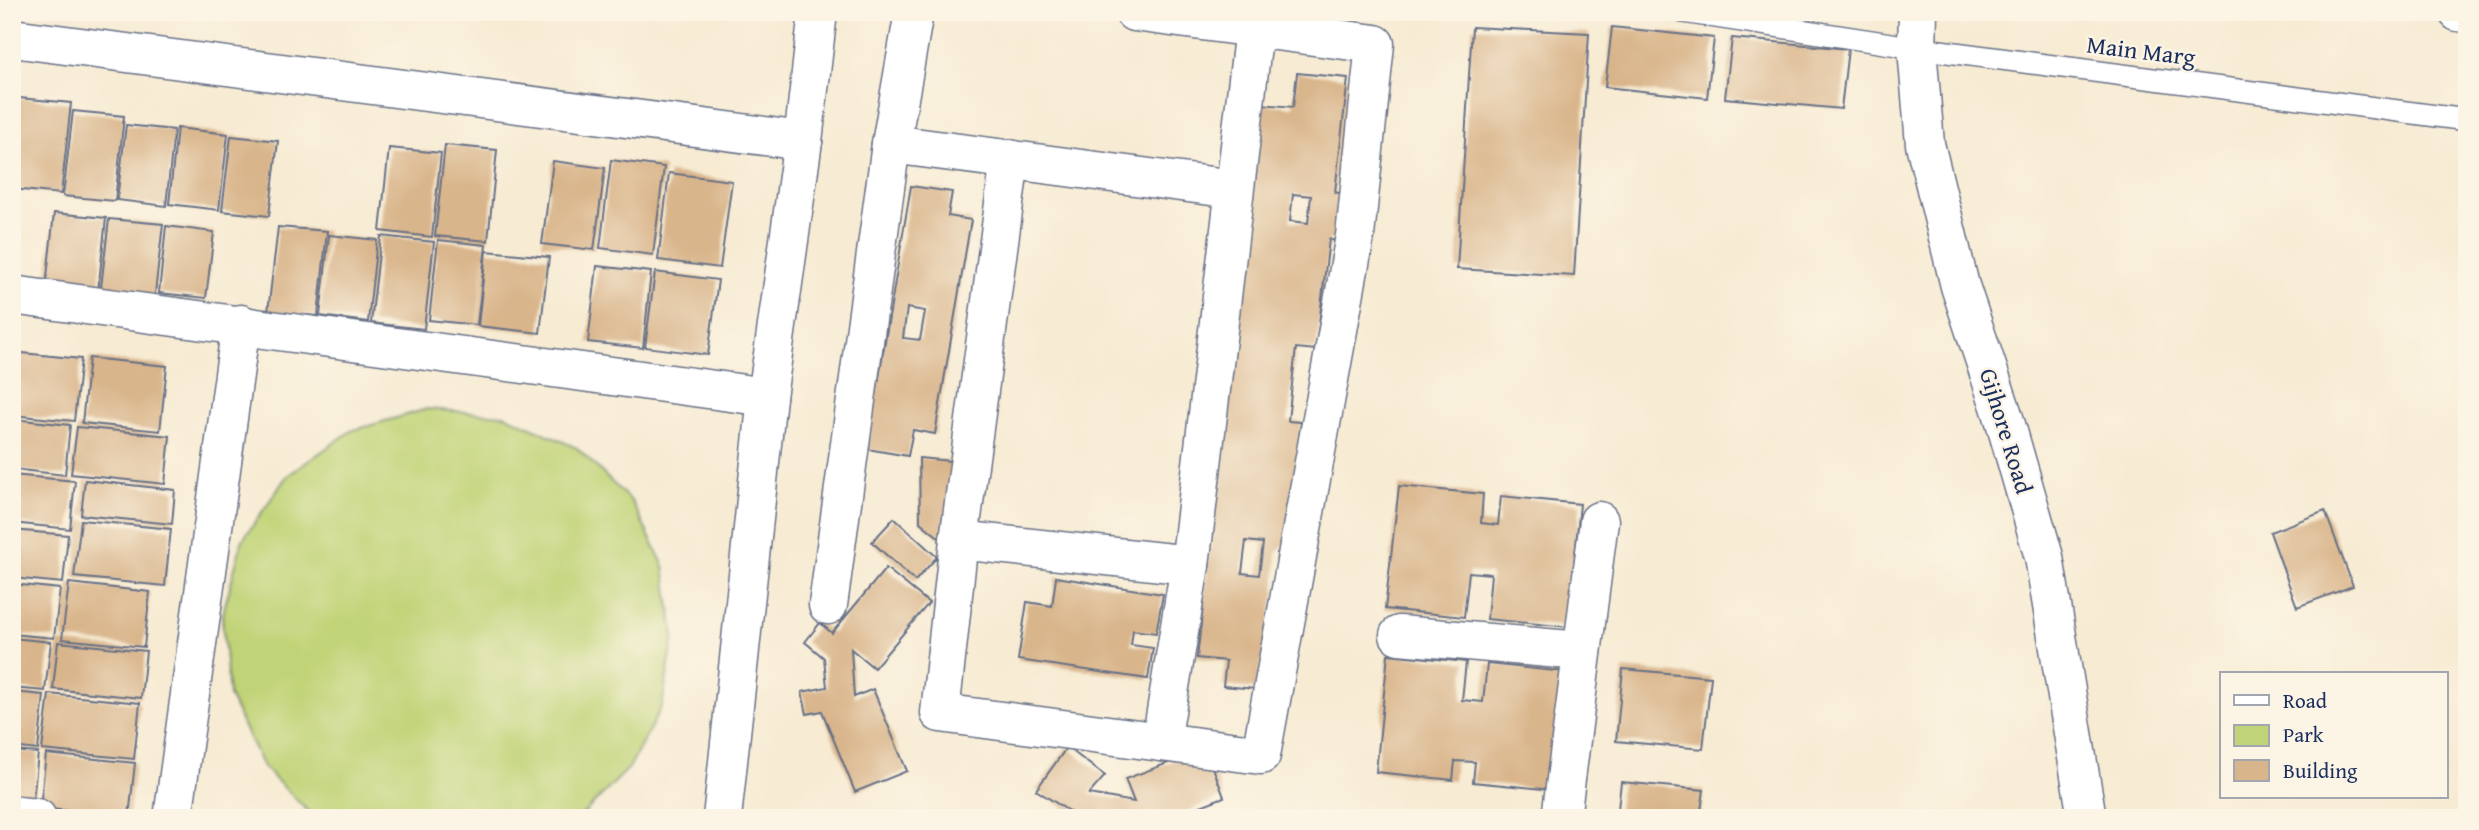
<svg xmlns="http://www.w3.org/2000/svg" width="2479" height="830" font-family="'Gentium Book Plus',serif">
  <rect width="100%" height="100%" fill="#fcf5e5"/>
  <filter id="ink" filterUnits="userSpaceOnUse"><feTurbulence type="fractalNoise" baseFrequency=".0143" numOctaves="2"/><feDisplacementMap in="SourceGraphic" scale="14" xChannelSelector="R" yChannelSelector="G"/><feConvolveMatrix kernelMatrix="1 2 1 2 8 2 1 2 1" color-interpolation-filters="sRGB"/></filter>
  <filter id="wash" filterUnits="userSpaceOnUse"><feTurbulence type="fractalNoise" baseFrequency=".00686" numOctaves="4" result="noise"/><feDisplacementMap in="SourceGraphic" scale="28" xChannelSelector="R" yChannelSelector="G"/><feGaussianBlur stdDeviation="1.57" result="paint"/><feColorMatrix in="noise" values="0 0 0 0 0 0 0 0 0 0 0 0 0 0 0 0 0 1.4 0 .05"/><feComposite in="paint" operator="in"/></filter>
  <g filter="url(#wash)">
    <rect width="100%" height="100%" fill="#f7ebd3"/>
    <path fill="#c0d376" stroke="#6e816a" stroke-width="2" d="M427,409l78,6 72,33 55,54 32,64 10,70 -12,70 -33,62 -50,50h-264l-52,-51 -34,-71 -7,-79 20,-76 45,-65 64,-45z"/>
    <g id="blocks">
      <g fill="#d9b58b" fill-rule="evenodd">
        <path d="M1472,27l117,6 -15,243 -117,-7z"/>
        <path d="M1612,27l102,11 -7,60 -102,-11z"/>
        <path d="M1732,38l116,11 -7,60 -116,-11z"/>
        <path d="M1297,73l51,5 -13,114 14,4 -3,49 -17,-6 -13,111 -20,-2 -8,73 13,1 -13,117 -11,14 -2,40 -19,96 -33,-3 3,-25 -29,-3 64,-554 32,3zM1293,194l18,2 -3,27 -18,-2zM1246,541l17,2 -4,32 -17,-2z"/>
        <path d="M12,97h5l-3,26h-2z"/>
        <path d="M19,98l52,5 -10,91 -49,-5v-25z"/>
        <path d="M73,111l51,5 -9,85 -52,-5z"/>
        <path d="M126,125l48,5 -8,76 -49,-6z"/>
        <path d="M177,128l51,6 -9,76 -50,-6z"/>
        <path d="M231,136l47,5 -9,75 -47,-5z"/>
        <path d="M445,145l52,5 -9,91 -53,-5z"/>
        <path d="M389,148l52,5 -9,84 -52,-6z"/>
        <path d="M611,160l53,7 -11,88 -53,-7z"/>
        <path d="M553,161l52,7 -11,82 -52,-6z"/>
        <path d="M669,173l63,8 -12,87 -62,-8z"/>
        <path d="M911,186l41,6 -4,24 23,4 -36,214 -22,-4 -5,26 -41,-7zM907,308l18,3 -5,29 -17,-2z"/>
        <path d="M54,213l52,5 -8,74 -52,-6z"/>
        <path d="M109,219l54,5 -9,78 -54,-6z"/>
        <path d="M166,226l48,6 -8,66 -47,-5z"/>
        <path d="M278,227l49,4 -9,85 -50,-4z"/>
        <path d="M329,235l48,5 -9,82 -48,-6z"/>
        <path d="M381,236l53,6 -10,87 -53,-6z"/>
        <path d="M438,240l48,5 -9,80 -48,-5z"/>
        <path d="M486,251l63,6 -9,76 -62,-7z"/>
        <path d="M597,266l54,6 -8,76 -55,-6z"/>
        <path d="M655,272l63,8 -10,75 -63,-8z"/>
        <path d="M12,352l69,7 -7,62 -62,-6z"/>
        <path d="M89,358l78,8 -7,65 -78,-8z"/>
        <path d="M12,419l58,6 -5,50 -53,-6z"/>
        <path d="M77,427l93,9 -5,48 -94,-10z"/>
        <path d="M919,458l42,4 -19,78 -22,-18z"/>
        <path d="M12,475l63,6 -5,48 -58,-6z"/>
        <path d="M85,480l90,10 -3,34 -91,-9z"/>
        <path d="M1399,486l84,8 -2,29 17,2 3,-29 79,8 -12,123 -81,-8 4,-45 -22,-2 -5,45 -79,-8z"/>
        <path d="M2325,511l28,75 -56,21 -27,-75z"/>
        <path d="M894,518l43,39 -22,24 -43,-39z"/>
        <path d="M81,520l90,9 -6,57 -91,-9z"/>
        <path d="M12,530l56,5 -5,48 -51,-5z"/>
        <path d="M886,568l43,35 -55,65 -23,-19 3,48 19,-8 34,82 -52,21 -33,-81 -15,3 -5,-22 25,-5 -3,-29 -19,-16 15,-19 12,10z"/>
        <path d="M1056,577l107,17 -7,39 -23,-3 -2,15 22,3 -5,31 -130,-19 9,-58 25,4z"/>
        <path d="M69,583l81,9 -6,55 -82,-8z"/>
        <path d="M12,584l48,5 -6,49 -42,-4z"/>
        <path d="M12,638l39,4 -6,49 -33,-3z"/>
        <path d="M58,642l88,9 -5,47 -88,-9z"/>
        <path d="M1388,654l78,8 -4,38 21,2 4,-38 79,8 -13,118 -80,-8 2,-20 -20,-1 -2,19 -77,-8z"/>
        <path d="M1623,669l88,8 -8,72 -87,-8z"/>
        <path d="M12,692l32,3 -6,55 -26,-3z"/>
        <path d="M49,694l91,9 -6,56 -92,-9z"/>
        <path d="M1067,747l38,29 -16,18 45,8 -9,-23 81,-30 18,48 -54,21h-101l1,-6 -34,-22z"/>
        <path d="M12,751l26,2 -5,49 -21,-2z"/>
        <path d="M46,754l89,9 -6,54 -89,-9z"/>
        <path d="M1621,782l83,8 -4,28h-83z"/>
      </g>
    </g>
  </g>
  <g filter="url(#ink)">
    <use href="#blocks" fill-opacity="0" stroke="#687187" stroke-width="2"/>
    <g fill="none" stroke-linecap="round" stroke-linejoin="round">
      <defs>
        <path id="service" d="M1683,12l234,36 550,72"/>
        <g id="minor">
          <path d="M1918,12l-1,36 8,96 35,142 44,132 40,139 43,261"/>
          <path d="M12,38l791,103"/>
          <path d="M891,144l343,45"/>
          <path d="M1010,159l-51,381 -19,173 321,42 94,-519 20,-192 -241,-32"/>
          <path d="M12,295l755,102"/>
          <path d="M959,540l231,25"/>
          <path d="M828,605l63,-461 23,-132"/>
          <path d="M1399,635l183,16"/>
          <path d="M1161,742l29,-177 66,-553"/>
          <path d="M12,815l25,3"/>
          <path d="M173,818l68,-494"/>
          <path d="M722,818l45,-421 36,-256 15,-129"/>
          <path d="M1561,818l38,-297"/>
        </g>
        <path id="tertiary" d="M2458,12l9,1"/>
      </defs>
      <use href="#service" stroke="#687187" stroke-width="24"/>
      <use href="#minor" stroke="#687187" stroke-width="41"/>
      <use href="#tertiary" stroke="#687187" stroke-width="41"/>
      <use href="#service" stroke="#fff" stroke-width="21"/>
      <use href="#minor" stroke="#fff" stroke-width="38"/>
      <use href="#tertiary" stroke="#fff" stroke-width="38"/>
    </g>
  </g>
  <g text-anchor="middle" stroke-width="5" stroke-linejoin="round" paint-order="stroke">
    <g font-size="24" fill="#1b2f5e" stroke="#fcf5e5">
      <text transform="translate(2141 51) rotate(7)" y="8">Main Marg</text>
      <text transform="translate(2006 431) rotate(73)" y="8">Gijhore Road</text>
    </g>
  </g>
  <rect width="2479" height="830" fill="none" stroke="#fcf5e5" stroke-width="42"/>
  <rect x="2220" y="672" width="228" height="126" fill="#fcf5e5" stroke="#a2a6af" stroke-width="2"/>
  <rect x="2234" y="695" width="35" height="10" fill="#ffffff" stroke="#a2a6af" stroke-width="2"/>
  <text x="2283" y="708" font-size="21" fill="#1b2f5e">Road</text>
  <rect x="2234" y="725" width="35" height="21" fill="#c0d376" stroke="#a2a6af" stroke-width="2"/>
  <text x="2283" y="742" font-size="21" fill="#1b2f5e">Park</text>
  <rect x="2234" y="760" width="35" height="21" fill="#d9b58b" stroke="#a2a6af" stroke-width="2"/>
  <text x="2283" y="778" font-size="21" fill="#1b2f5e">Building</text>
</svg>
